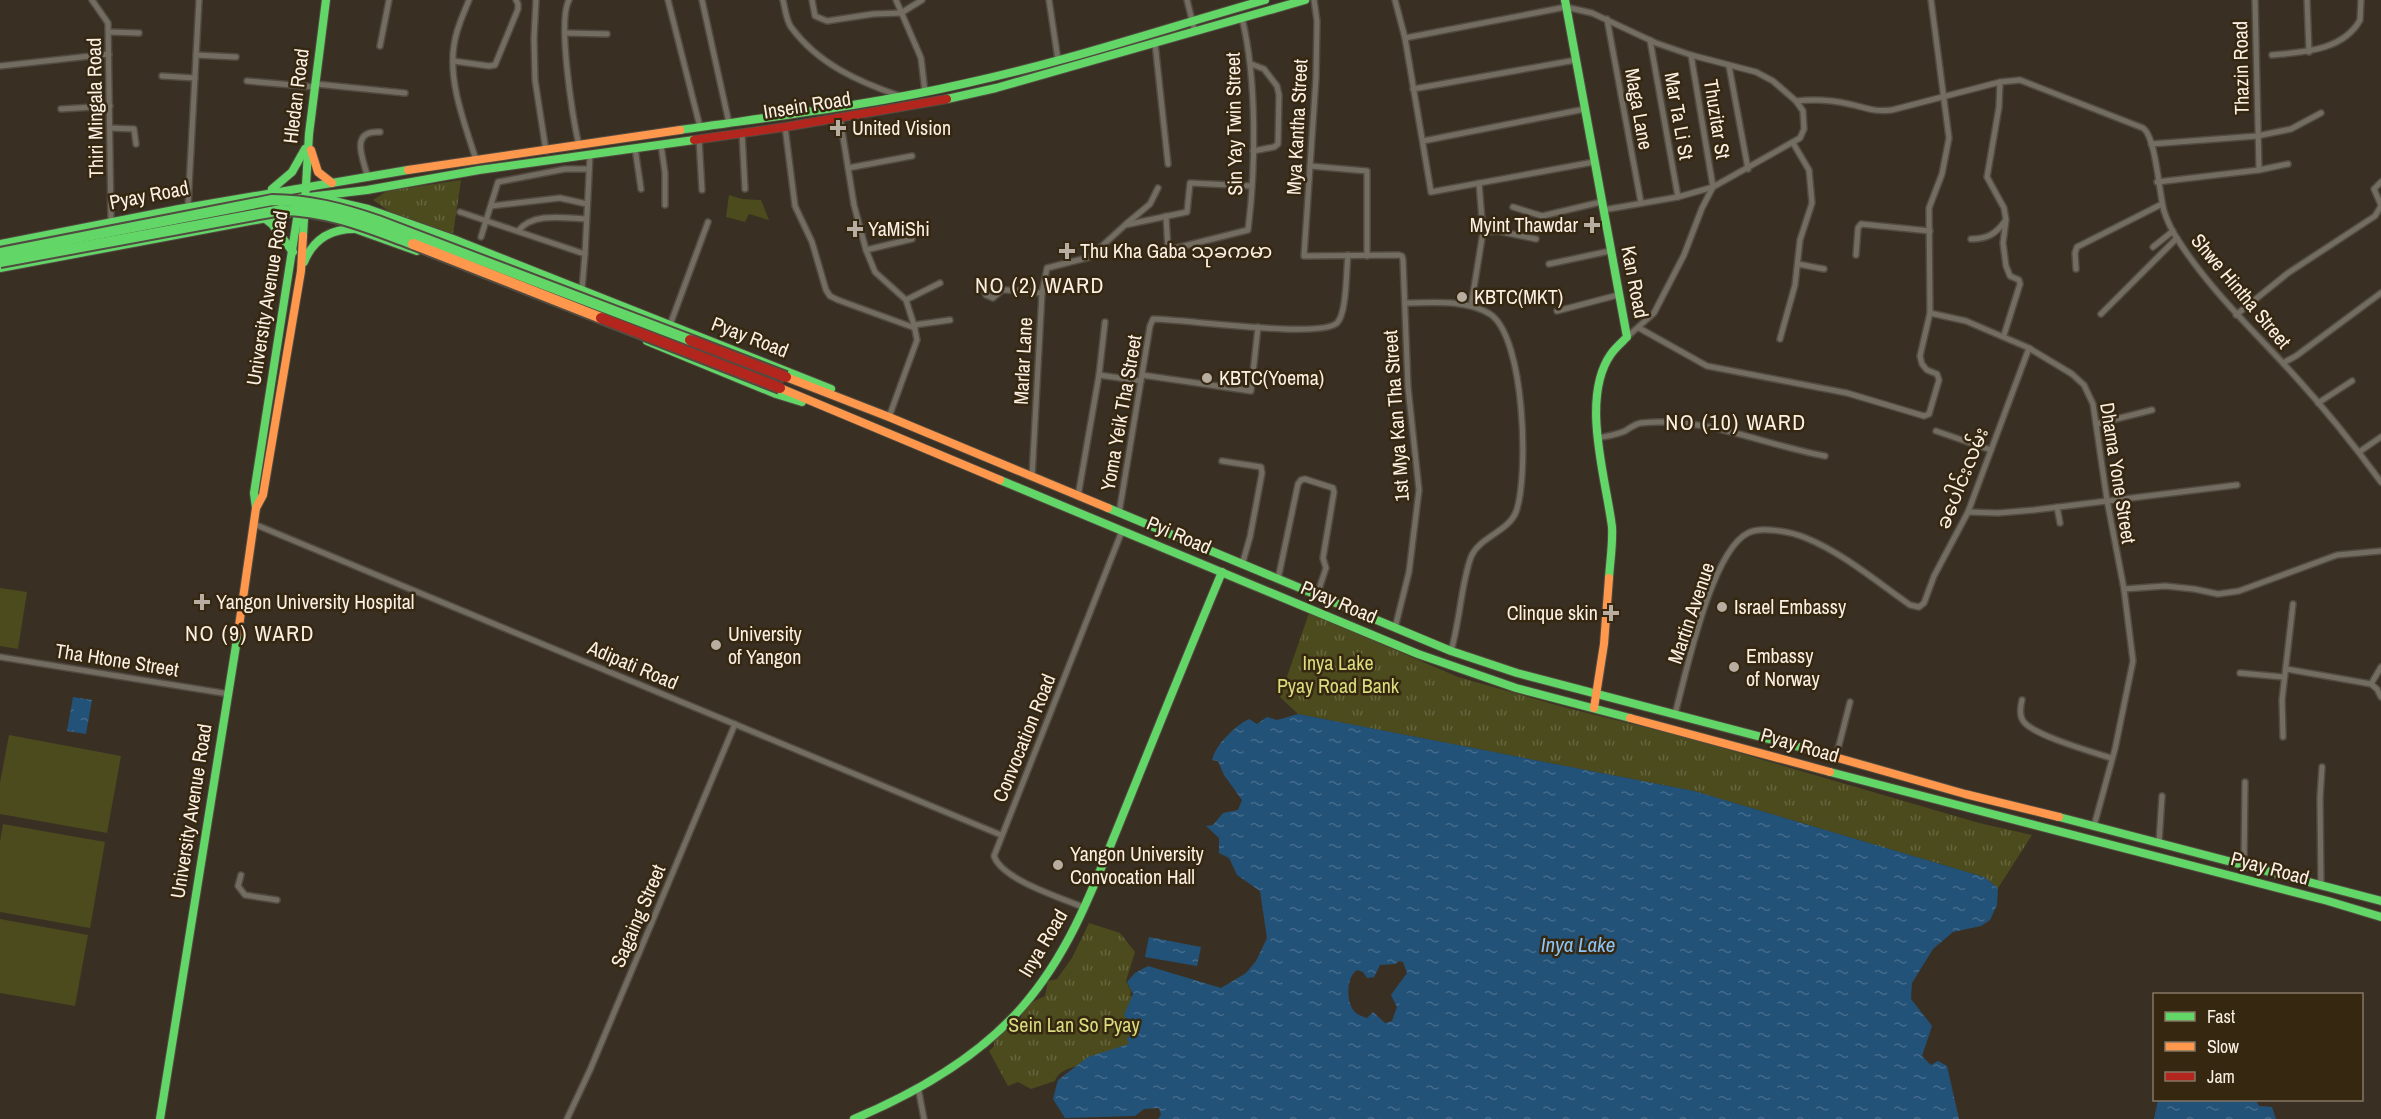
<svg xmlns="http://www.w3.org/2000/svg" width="2381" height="1119" font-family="'Archivo Narrow','Noto Sans Myanmar',sans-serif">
  <defs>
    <pattern id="park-tufts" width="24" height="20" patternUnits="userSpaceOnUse" patternTransform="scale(1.5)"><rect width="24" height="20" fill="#4b4b1d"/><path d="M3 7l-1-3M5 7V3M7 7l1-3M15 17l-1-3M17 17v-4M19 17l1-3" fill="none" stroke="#66653e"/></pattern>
    <pattern id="water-ripples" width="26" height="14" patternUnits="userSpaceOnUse" patternTransform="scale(1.5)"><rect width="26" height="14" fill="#235278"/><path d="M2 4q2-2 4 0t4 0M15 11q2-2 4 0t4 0" fill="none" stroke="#446b8b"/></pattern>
  </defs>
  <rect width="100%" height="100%" fill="#393023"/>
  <g fill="url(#park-tufts)">
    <path d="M461,180l-8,54 -63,-22 -17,-12 14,-9z"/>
    <path d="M1309,613l149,64 109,31 118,29 294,86 53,12 -34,53 -14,-11 -290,-86 -396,-77 -18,-17z"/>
    <path d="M1089,923l31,10 15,19 -9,29 5,10 -1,5 6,1 33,65c-23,0 -107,-7 -114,19l-24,8 -13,-7 -10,4 -19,-35 5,-5 1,-14 26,-14 3,-12 21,-10 3,-15 9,-2 15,-21z"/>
  </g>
  <g fill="#4b4b1d">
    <path d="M729,195l13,4 19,1 8,20 -20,-6 -4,8 -19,-5z"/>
    <path d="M0,588l27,4 -9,57 -18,-3z"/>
    <path d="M9,735l112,21 -14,77 -107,-19v-31z"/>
    <path d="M3,824l102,18 -15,86 -90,-16v-70z"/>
    <path d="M0,919l88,16 -13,71 -75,-13z"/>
  </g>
  <g fill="url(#water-ripples)" fill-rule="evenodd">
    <path d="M73,697l19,3 -6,34 -19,-3z"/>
    <path d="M1298,714l396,77 290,86 14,11 -1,17 -7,15 -9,6 -28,6 -20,17 -21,34 -1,16 21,27 -10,30 9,9 7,-4 9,5 12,53h-801l3,-4 -2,-7 -15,1 -9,7 -70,2 -12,-19 5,-19 30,-23 41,-13 -2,-5 6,-11 -9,-13 9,-21 -6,-12 8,-9 13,-7 73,22 25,-15 10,-12 11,-23 -7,-47 -23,-16 -8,-17 -10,-5v-15l-13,-12 7,-1 10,-12 15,-3 4,-10 -18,-25 -6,-14 -6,-1c4,-16 23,-34 37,-41l8,5 10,-7 10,3zM1399,961l4,1 4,11 -16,22 6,12 -5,14 -7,2 -12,-11 -6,6c-5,-2 -10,-3 -13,-7 -8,-9 -8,-34 3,-41l6,2 4,6 7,-1 6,-12 15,-1z"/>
    <path d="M1149,937l52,10 -4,19 -52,-9z"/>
    <path d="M2158,1100h98l3,6 13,1 4,12h-122z"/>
  </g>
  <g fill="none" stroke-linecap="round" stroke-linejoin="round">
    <defs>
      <g id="street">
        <path d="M92,0l16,23 3,198"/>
        <path d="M469,0c-6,15 -13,29 -15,45 -6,38 11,79 22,115"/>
        <path d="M536,0l-2,38 1,42 11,71"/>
        <path d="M569,0c-12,21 4,119 10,146"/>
        <path d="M668,0l32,127"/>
        <path d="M702,0l27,123"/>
        <path d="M783,0c2,8 3,20 8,27 27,37 68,55 109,69"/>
        <path d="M812,0l3,16 12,5 46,-7 28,-1"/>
        <path d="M896,0l25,58 4,34"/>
        <path d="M1049,0l9,60"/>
        <path d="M1187,0l8,32"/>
        <path d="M1314,0l3,21 -1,57 -12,178 95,-1 3,1 1,4 5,127 11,103 -10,82 -14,56"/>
        <path d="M1395,0l10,38 26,154 163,-30"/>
        <path d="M2255,0l4,170"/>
        <path d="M2307,0l2,52"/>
        <path d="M901,13l21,-13"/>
        <path d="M1607,19l34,184"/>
        <path d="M109,32l30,1"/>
        <path d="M566,33l41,1"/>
        <path d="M1405,38l161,-31 26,6 64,30 35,12 65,17 17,9 23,20 7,10 1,18 -4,9 -87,49 -35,10 -75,13"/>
        <path d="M1650,40l28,157"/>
        <path d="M1155,43l13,121"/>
        <path d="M380,46l9,-46"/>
        <path d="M196,55l40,2"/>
        <path d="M2272,55c30,-3 71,-4 88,-35l1,-20"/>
        <path d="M453,61l36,5 6,-1 23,-56v-5l-2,-4"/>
        <path d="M1251,64l13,5 13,17 2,9 -1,49 -4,3 -21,4"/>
        <path d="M0,66l109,-12"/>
        <path d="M1729,66l19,103"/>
        <path d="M162,76l33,2"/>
        <path d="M247,81l68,6"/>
        <path d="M2000,82l-1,25 -12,70 17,31 2,12 -3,23 3,23 4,10 9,4 1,4 -16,51"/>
        <path d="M316,84l89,9"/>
        <path d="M1413,89l163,-29"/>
        <path d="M1796,101c17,-2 36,-1 53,3 19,4 23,8 43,6l108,-28 20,-2 123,48c13,9 16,65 21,83 3,9 8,20 14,29 32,50 76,91 116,135 31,34 60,70 87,107"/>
        <path d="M61,109l49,-3"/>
        <path d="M840,118l14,87 12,45 9,22 31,28 8,25 3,15 -28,77"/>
        <path d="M785,127l10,79 17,36 14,48 4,6 8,4 77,28"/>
        <path d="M110,128l24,1 2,15"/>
        <path d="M742,133l3,56"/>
        <path d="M699,139l3,51"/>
        <path d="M1423,141l162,-32"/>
        <path d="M2151,144l106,-8 34,-7 30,-16"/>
        <path d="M661,145l4,28v32"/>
        <path d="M635,148l6,41"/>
        <path d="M1310,166l57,5v85"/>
        <path d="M848,168l64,-12"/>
        <path d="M368,178c-5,-19 -19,-48 12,-46"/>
        <path d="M2157,182l102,-12 29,-6"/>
        <path d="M2381,182l-7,7 7,16"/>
        <path d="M188,206l11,-206"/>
        <path d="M491,206l69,-8 27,6"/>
        <path d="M1513,207l29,9 59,-14"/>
        <path d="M460,212l125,42 -3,35"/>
        <path d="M1166,216l2,34 80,-20c8,-63 9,-150 -6,-212"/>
        <path d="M1126,224l24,-20 8,-16"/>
        <path d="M518,231c15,-19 46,-13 68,-12"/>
        <path d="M1483,232l15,-1 38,8"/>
        <path d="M481,237l17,-55 67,-13h24"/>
        <path d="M1971,239c16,0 25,-5 34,-18"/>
        <path d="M2153,247l20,-16"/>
        <path d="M866,250l46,-11"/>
        <path d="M585,254l5,-99"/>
        <path d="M1856,255l2,-27 3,-4 69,7"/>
        <path d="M1549,264l61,-13"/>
        <path d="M1798,264l26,5"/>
        <path d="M2076,269l-1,-16 2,-6 85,-43"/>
        <path d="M982,282l4,13 7,3 9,-8h5l35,3"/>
        <path d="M906,300l34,-17"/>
        <path d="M1405,303c28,0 60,-4 85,11 35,23 39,162 26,198 -8,20 -37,25 -45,45 -10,27 -11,64 -20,94"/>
        <path d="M1471,306l12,-74 -4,-49"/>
        <path d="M1557,311l61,-16"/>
        <path d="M1930,313l36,8 63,27 43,26 12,11 9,19 14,96 17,89 9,72 -18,88 -21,77"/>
        <path d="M2101,314l76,-76"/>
        <path d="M2236,315l52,-42 87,-57 6,-10"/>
        <path d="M670,325l38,-103"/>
        <path d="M914,325l36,-5"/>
        <path d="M1639,328l68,38 140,27 77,23 5,-2 10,-34 -2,-6 -10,-4 -5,-6 -2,-8 10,-43 -1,-105 13,-34 7,-36 -18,-138"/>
        <path d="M1627,337l27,-24 30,-58 18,-47 11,-21 -22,-132"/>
        <path d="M1780,339l15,-54 5,-45 12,-37 -3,-33 -16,-27"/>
        <path d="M2283,363l13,-7 85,-63"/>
        <path d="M1099,375l42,6"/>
        <path d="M1142,375l109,16 7,-64"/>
        <path d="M2318,403l34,-22"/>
        <path d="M2096,424l56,-14"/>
        <path d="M1936,431l55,19"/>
        <path d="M1598,438c9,-2 18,-3 27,-7 5,-3 10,-7 16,-8 64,-7 123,22 184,33"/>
        <path d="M2359,452l22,-15"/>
        <path d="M1222,461l39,6 1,6 -12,64 -8,28"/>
        <path d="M1032,477l10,-184 5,-25 43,-11 35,-32 62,-13 3,-29 62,3"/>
        <path d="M1078,496l21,-121 6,-53"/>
        <path d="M2057,507l3,16"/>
        <path d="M1968,512l30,1 36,-3 203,-25"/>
        <path d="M1119,513l31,-187 3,-7c31,0 166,20 184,4 10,-10 9,-52 11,-68"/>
        <path d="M254,524l747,311"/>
        <path d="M1278,579l20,-95 3,-4 4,-1 28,9 1,4 -11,66 3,10 -9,27"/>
        <path d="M2124,589l41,-3 29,3 24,5 21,-3 98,-36 44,-4"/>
        <path d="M0,657l229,37"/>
        <path d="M2286,669l85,15 6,5 4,8"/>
        <path d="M2240,673l43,4"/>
        <path d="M2371,684l10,-17"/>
        <path d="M2022,700c-2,8 -3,16 2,22 11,14 69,30 87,36"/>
        <path d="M1675,714c11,-40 36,-163 73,-181 13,-7 44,-1 58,5 37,15 71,44 104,67l9,2 5,-4 10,-27 34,-64 61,-164"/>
        <path d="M2283,737l-1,-37 11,-96"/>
        <path d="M1836,757l14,-55"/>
        <path d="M2159,842l3,-46"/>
        <path d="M2244,864l1,-82"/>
        <path d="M241,875l-3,11 7,9 32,5"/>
        <path d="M2321,885l-1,-87 2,-31"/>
        <path d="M1085,908c-23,-10 -83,-28 -91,-52l128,-325"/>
        <path d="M918,1087l6,32"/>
        <path d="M567,1119l23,-49 145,-346"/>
      </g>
      <g id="fast">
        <path d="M1565,0l62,337c-5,5 -12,11 -16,17 -31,44 -5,124 1,173 1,16 -2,35 -3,51"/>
        <path d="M947,99l49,-11 309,-88"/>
        <path d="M680,130c96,-14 192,-25 287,-47 101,-22 199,-55 298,-83"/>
        <path d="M272,189l20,-17 13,-23"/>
        <path d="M300,198l67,-8 112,-20 215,-30"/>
        <path d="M325,199l43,10 85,30 378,150"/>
        <path d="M263,217l9,7 21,28"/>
        <path d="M350,227l67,24"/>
        <path d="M303,236l6,-102 17,-134"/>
        <path d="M0,244l179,-35 229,-39"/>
        <path d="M304,262c9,-22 26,-33 50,-33"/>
        <path d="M0,268l288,-54"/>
        <path d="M647,341l129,53 26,8"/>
        <path d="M1000,480l418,174 98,34 114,30"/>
        <path d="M256,508l-2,-15 45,-287"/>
        <path d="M1108,508l343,143 66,22 286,75"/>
        <path d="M1830,772l498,129 53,16"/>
        <path d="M2059,817l322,84"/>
        <path d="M160,1119l78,-486"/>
        <path d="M854,1119c62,-26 125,-62 169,-113 48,-55 72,-123 99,-189 33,-82 66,-164 100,-245"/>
      </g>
      <g id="slow">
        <path d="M311,150l7,22 14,11"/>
        <path d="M408,170l272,-40"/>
        <path d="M786,377l103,40 219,91"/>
        <path d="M780,388l220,92"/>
        <path d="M238,633l18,-125 7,-13 38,-224 2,-35"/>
        <path d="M1594,708l10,-64 5,-66"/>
        <path d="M1630,718l200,54"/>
        <path d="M1803,748l162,46 94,23"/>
      </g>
      <path id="jam" d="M694,140l91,-13 162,-28"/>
    </defs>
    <use href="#street" stroke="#524b41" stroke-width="8"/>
    <use href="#fast" stroke="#524b41" stroke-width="10"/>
    <use href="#slow" stroke="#524b41" stroke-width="10"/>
    <use href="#jam" stroke="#524b41" stroke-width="10"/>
    <use href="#street" stroke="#736c61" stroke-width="5"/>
    <use href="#fast" stroke="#63d668" stroke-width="8"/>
    <use href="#slow" stroke="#ff974d" stroke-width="8"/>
    <use href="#jam" stroke="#b3261e" stroke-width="8"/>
    <defs>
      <g id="fast-bridge">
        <path d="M0,253l272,-53c37,0 71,9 106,21l312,119"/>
        <path d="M0,262l281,-52c47,0 89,18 132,34"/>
      </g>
      <path id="slow-bridge" d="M413,244l188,74"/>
      <g id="jam-bridge">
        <path d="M601,318l179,70"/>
        <path d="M690,340l96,37"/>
      </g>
    </defs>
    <use href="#fast-bridge" stroke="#524b41" stroke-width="14" stroke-linecap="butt"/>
    <use href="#slow-bridge" stroke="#524b41" stroke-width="14" stroke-linecap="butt"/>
    <use href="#jam-bridge" stroke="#524b41" stroke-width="14" stroke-linecap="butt"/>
    <use href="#fast-bridge" stroke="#63d668" stroke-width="10"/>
    <use href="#slow-bridge" stroke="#ff974d" stroke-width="10"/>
    <use href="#jam-bridge" stroke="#b3261e" stroke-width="10"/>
  </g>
  <g fill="#b7ada0" stroke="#362711" stroke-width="2">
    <path d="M835 119h6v6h6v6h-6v6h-6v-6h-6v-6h6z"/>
    <path d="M1589 216h6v6h6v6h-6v6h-6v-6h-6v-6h6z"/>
    <path d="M852 220h6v6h6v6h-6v6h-6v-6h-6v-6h6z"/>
    <path d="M1064 242h6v6h6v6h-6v6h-6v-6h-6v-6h6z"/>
    <circle cx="1462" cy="297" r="6"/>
    <circle cx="1207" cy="378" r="6"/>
    <path d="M199 593h6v6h6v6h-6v6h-6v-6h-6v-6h6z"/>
    <circle cx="1722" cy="607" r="6"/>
    <path d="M1608 604h6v6h6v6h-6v6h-6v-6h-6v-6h6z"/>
    <circle cx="716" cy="645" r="6"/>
    <circle cx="1734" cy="667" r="6"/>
    <circle cx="1058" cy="865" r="6"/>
  </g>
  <g text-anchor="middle" stroke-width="5" stroke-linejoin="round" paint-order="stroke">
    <g font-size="20" fill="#fbf0e3" stroke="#362711">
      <text transform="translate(2241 68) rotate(-91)" y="7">Thazin Road</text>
      <text transform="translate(296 96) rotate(-83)" y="7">Hledan Road</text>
      <text transform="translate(807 105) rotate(-9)" y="7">Insein Road</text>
      <text transform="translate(95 108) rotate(-91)" y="7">Thiri Mingala Road</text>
      <text transform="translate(1639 109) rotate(80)" y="7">Maga Lane</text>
      <text transform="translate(1679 116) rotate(80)" y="7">Mar Ta Li St</text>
      <text transform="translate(1717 119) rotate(81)" y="7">Thuzitar St</text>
      <text transform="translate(1234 124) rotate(-91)" y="7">Sin Yay Twin Street</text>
      <text transform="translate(1297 127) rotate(-87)" y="7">Mya Kantha Street</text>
      <text transform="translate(149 195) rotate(-11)" y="7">Pyay Road</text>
      <text transform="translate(1635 282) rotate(79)" y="7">Kan Road</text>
      <text transform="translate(2241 291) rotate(50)" y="7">Shwe Hintha Street</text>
      <text transform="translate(267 298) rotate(-81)" y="7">University Avenue Road</text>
      <text transform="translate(750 337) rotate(21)" y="7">Pyay Road</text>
      <text transform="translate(1023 361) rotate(-87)" y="7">Marlar Lane</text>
      <text transform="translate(1121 413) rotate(-80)" y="7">Yoma Yeik Tha Street</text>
      <text transform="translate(1396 416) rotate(-94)" y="7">1st Mya Kan Tha Street</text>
      <text transform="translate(2118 473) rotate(81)" y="7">Dhama Yone Street</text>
      <text transform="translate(1962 478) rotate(-68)" y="7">ခပေါင်းလမ်း</text>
      <text transform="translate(1179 535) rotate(23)" y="7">Pyi Road</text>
      <text transform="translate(1339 602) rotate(23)" y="7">Pyay Road</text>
      <text transform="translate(1691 613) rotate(-71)" y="7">Martin Avenue</text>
      <text transform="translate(117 660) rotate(9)" y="7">Tha Htone Street</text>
      <text transform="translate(633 665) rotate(23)" y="7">Adipati Road</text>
      <text transform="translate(1024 738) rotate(-68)" y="7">Convocation Road</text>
      <text transform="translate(1800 745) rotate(16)" y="7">Pyay Road</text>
      <text transform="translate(191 811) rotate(-81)" y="7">University Avenue Road</text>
      <text transform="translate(2270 868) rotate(15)" y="7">Pyay Road</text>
      <text transform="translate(638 916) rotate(-67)" y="7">Sagaing Street</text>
      <text transform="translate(1043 943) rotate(-59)" y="7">Inya Road</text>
    </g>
    <g font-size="20" fill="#fbf0e3" stroke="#362711" text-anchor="start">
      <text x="852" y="135">United Vision</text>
      <text x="1578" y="232" text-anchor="end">Myint Thawdar</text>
      <text x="868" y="236">YaMiShi</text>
      <text x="1080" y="258">Thu Kha Gaba သုခကမာ</text>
      <text x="1474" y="304">KBTC(MKT)</text>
      <text x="1219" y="385">KBTC(Yoema)</text>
      <text x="216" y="609">Yangon University Hospital</text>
      <text x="1734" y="614">Israel Embassy</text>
      <text x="1598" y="620" text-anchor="end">Clinque skin</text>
      <text x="728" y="641">University<tspan x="728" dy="23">of Yangon</tspan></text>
      <text x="1746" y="663">Embassy<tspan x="1746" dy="23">of Norway</tspan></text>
      <text x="1070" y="861">Yangon University<tspan x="1070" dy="23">Convocation Hall</tspan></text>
    </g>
    <g font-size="20" fill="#dadd7d" stroke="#362711">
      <text x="1338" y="670">Inya Lake<tspan x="1338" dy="23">Pyay Road Bank</tspan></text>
      <text x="1074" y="1032">Sein Lan So Pyay</text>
    </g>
    <g font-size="21" font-style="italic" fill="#8bc4f8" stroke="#362711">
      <text x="1578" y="952">Inya Lake</text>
    </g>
    <g font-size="22" letter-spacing="1.5" fill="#fbf0e3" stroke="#362711">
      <text x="1040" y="293">NO (2) WARD</text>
      <text x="1736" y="430">NO (10) WARD</text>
      <text x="250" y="641">NO (9) WARD</text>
    </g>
  </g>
  <rect x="2153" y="993" width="210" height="108" fill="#362711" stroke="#857765" stroke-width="1.5"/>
  <rect x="2165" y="1012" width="30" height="9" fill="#63d668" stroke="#857765" stroke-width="1.5"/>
  <text x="2207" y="1023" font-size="18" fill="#fbf0e3">Fast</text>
  <rect x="2165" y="1042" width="30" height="9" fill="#ff974d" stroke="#857765" stroke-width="1.5"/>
  <text x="2207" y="1053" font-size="18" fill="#fbf0e3">Slow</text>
  <rect x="2165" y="1072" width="30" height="9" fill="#b3261e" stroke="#857765" stroke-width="1.5"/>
  <text x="2207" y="1083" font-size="18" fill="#fbf0e3">Jam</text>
</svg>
